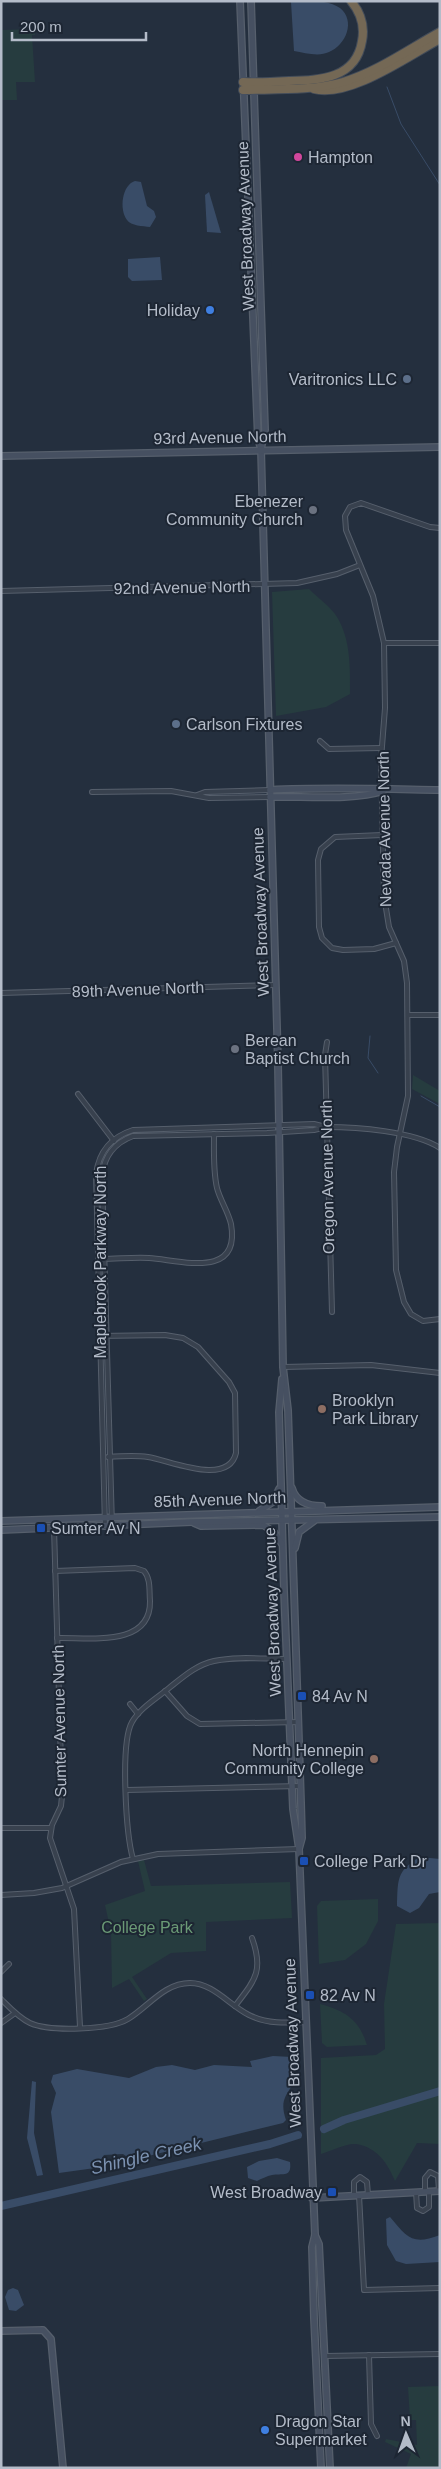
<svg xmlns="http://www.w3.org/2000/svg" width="441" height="2469" font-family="Arial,sans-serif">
  <rect width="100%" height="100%" fill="#242f3e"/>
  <g fill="#263c3f">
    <path d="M35,29v6h-3l3,47h-19l1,18h-16v-70z"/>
    <path d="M309,589c9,9 22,18 28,28 14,23 13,51 13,77l-24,13 -50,9 -4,-124z"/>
    <path d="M413,1075l27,16v13l-28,-15z"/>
    <path d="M144,1860l7,26 139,-4 2,36 -86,4v29l-35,2 -39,24 15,22 -3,2 -15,-22 -17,9 -1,-56 -6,-27 40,-14 -7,-30z"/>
    <path d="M378,1899v22l-12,23 -21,16 -26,4 -2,-58 4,-5z"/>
    <path d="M440,1923v221l-23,-1 -22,38c-7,-17 -18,-34 -39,-37 -10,-1 -25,7 -35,10v-96l55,-3 9,-6 -1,-45 12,-80z"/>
    <path d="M320,2004c26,7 39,16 47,41l-40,2 -5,-4z"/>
    <path d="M440,2386v82h-34l5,-14 -26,-12 1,-3 31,6 -1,-25h-6l-2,-33z"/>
  </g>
  <g fill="#394c67">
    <path d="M298,1c13,0 31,-1 42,7 16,13 6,37 -11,44 -10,5 -24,1 -35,-1l-3,-49z"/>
    <path d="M135,181l6,1 6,24 7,5 2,6 -6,10c-7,-1 -19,-1 -23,-7 -8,-11 -5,-35 8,-39z"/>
    <path d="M209,192l12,41 -14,-1 -2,-37z"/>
    <path d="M160,257l2,23 -30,1 -4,-4v-18z"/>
    <path d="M420,1857l20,2v33l-11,2 -10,14 -9,5 -13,-7c1,-26 -1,-35 23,-49z"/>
    <path d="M273,2056l19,1v15l-3,1 2,1 1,12c-9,12 -11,19 -6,34l-3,3 -151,37 -9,-6 -19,1 -9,13 -36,5 -8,-61 5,-19 -5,-11 2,-7 24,-6 52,9 27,-11 16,-2 23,5 19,-5 38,2 -2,-6z"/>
    <path d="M32,2081l4,1 -2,51 9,42 -6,1 -10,-38z"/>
    <path d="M277,2158l13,4c2,16 -7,11 -18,13 -5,1 -11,4 -15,6l-9,-3 -1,-11 12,-6z"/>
    <path d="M390,2217c17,20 22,29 50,18v27l-34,2 -10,-3 -9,-16 -1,-26z"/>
    <path d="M13,2288l5,2 6,15 -8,6 -7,-1 -4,-13 3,-7z"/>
  </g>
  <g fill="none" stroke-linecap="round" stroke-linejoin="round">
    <g stroke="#394c67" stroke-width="1">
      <path d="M387,87l14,37 39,61"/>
      <path d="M370,1036l-2,22 10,15"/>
      <path d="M421,1096l19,11"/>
    </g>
    <g stroke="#394c67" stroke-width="8">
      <path d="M324,2129l20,-9 96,-29"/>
      <path d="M1,2206l269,-62 28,-9"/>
    </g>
    <defs>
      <g id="street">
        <path d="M440,528l-10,-1 -69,-24 -11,4 -5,9 1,14 27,66 11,47 1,65 -4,51 3,137 5,31 15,34 3,22 1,113 -11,51 -3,25 2,98 8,32 7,12 12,7 17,-2"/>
        <path d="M1,591l296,-8 40,-9 23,-9"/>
        <path d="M384,643h56"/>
        <path d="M320,741l9,8 52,-1"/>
        <path d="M92,792l79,-1 38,7 61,-1"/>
        <path d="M197,795l8,-3 65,-2"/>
        <path d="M382,835l-47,2 -14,12 -3,11 1,67 3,11 10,10 11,2 31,-1 22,-6"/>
        <path d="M1,993l274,-8"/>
        <path d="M408,1015h32"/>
        <path d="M327,1042l-2,13 7,257"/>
        <path d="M78,1094l36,47"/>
        <path d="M326,1127c30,0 88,4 114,21"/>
        <path d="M102,1259c16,0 31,-2 47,-1 31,2 92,22 82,-34 -3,-13 -11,-24 -14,-36 -4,-17 -3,-37 -3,-54"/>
        <path d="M99,1336l66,-1 18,3 15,9 31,35 6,11 1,60c-8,34 -67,7 -88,4 -13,-2 -27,-1 -40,0"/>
        <path d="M283,1367l88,-2 69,8"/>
        <path d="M105,1527l-9,-353c3,-23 15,-37 37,-44l181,-6 12,3 -12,3 -47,3 -134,3c-19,7 -29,20 -31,40l10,350"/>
        <path d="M54,1528l8,268 -1,10 -9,19 -2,13 24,71 6,118"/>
        <path d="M55,1571l80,-3 9,3c7,8 5,20 6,30 1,47 -62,36 -93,37"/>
        <path d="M165,1691l22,25 13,8 99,-2"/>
        <path d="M130,1704l8,10"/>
        <path d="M127,1790l173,-4"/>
        <path d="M1,1828h50"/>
        <path d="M133,1859c-7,-25 -13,-116 -1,-137 8,-14 25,-24 37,-34 14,-11 27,-23 45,-27 23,-5 49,-2 73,-2"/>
        <path d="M1,1895l33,-2 28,-5 59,-26 37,-8 141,-5"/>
        <path d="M1,1972l8,-8"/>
        <path d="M1,1999c9,9 18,19 29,24 20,9 80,7 98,-4 20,-12 36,-36 62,-36 23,0 39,22 59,32 18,9 37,8 56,7"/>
        <path d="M235,2006c20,-26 29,-35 17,-68"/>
        <path d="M1,2023l14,-10"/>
        <path d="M416,2192l1,16 6,3 6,-4v-15"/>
        <path d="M425,2192v-14l5,-6 8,4 1,15"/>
        <path d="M354,2195v-13l6,-5 7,5 1,13"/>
        <path d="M359,2195l5,95 76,-2"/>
        <path d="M369,2355l2,69 6,12"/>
        <path d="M325,2356l115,-2"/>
      </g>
      <g id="secondary">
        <path d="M240,1l18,438 3,10 17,615 5,303 5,43 13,393 1,35 -3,11"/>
        <path d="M251,1l14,429 -4,19"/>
        <path d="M1,456l439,-9"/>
        <path d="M270,790c56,-3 113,-1 170,0"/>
        <path d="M270,797c31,-1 84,4 113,-6"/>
        <path d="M282,1379l-3,33 5,179 9,218 6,40 16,386 -3,12 2,71 7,150"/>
        <path d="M292,1488c4,14 16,18 30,18"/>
        <path d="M259,1511l14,-9 6,-13"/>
        <path d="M1,1521l439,-14"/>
        <path d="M194,1523l7,3 62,-1 11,7 8,12"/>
        <path d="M1,1530l191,-8 248,-5"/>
        <path d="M295,1548l4,-16 15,-11"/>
        <path d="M312,2198l128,-7"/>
        <path d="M315,2235l4,9 11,224"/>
        <path d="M1,2331l42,-1 8,9 12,129"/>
      </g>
      <g id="highway">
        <path d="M243,82c15,1 31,0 46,-1 31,-1 67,-2 73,-40 3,-15 -1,-28 -11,-40"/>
        <path d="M314,89c36,9 94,-33 126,-50"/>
        <path d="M243,90c32,-1 69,1 100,-8 34,-10 66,-33 97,-50"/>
      </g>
    </defs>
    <use href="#street" stroke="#565f6c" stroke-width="6"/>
    <use href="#secondary" stroke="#565f6c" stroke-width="8"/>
    <use href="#highway" stroke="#434c59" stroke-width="10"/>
    <use href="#street" stroke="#38414e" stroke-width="4"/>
    <use href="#secondary" stroke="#465061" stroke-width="5.5"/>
    <use href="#highway" stroke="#746855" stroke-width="8"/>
  </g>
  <circle fill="#d1479c" stroke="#1d2633" stroke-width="2" cx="298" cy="157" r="5"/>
  <g fill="#3f7fe0" stroke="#1d2633" stroke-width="2">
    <circle cx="210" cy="310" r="5"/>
    <circle cx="265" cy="2430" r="5"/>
  </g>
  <g fill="#5c6f8a" stroke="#1d2633" stroke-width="2">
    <circle cx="407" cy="379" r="5"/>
    <circle cx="176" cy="724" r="5"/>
  </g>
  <g fill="#6b7280" stroke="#1d2633" stroke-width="2">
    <circle cx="313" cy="510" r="5"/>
    <circle cx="235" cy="1049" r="5"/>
  </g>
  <g fill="#8d6e63" stroke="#1d2633" stroke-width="2">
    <circle cx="322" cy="1409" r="5"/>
    <circle cx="374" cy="1759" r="5"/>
  </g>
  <g fill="#1a4fb4" stroke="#1d2633" stroke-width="2">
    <rect x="36" y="1523" width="10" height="10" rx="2.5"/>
    <rect x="297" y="1691" width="10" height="10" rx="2.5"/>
    <rect x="299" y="1856" width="10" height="10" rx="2.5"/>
    <rect x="305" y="1990" width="10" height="10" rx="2.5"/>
    <rect x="327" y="2187" width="10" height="10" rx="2.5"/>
  </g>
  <g text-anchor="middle" stroke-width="4" stroke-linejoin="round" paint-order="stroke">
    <g font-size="16" fill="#b4bcc9" stroke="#1d2633" text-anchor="start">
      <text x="308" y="163">Hampton</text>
      <text x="200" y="316" text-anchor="end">Holiday</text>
      <text x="397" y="385" text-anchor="end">Varitronics LLC</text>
      <text x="303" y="507" text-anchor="end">Ebenezer<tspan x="303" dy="18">Community Church</tspan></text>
      <text x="186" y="730">Carlson Fixtures</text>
      <text x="245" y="1046">Berean<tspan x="245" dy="18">Baptist Church</tspan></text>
      <text x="332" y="1406">Brooklyn<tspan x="332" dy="18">Park Library</tspan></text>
      <text x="51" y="1534">Sumter Av N</text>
      <text x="312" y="1702">84 Av N</text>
      <text x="364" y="1756" text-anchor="end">North Hennepin<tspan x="364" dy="18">Community College</tspan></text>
      <text x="314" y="1867">College Park Dr</text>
      <text x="320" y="2001">82 Av N</text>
      <text x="322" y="2198" text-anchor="end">West Broadway</text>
      <text x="275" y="2427">Dragon Star<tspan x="275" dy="18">Supermarket</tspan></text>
    </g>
    <g font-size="16" fill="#b4bcc9" stroke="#1d2633">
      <text transform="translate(245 226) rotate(-92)" y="6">West Broadway Avenue</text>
      <text transform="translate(220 437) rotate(-1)" y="6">93rd Avenue North</text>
      <text transform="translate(182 587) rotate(-1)" y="6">92nd Avenue North</text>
      <text transform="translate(384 829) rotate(-91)" y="6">Nevada Avenue North</text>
      <text transform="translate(260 912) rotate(-92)" y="6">West Broadway Avenue</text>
      <text transform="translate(138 989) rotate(-2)" y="6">89th Avenue North</text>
      <text transform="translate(327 1177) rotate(-91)" y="6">Oregon Avenue North</text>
      <text transform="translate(100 1262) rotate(-90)" y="6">Maplebrook Parkway North</text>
      <text transform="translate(220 1499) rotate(-2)" y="6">85th Avenue North</text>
      <text transform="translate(272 1612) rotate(-92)" y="6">West Broadway Avenue</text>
      <text transform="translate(59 1721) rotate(-91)" y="6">Sumter Avenue North</text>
      <text transform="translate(292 2043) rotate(-92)" y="6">West Broadway Avenue</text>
    </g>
    <g font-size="16" fill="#6b9a76" stroke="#1d2633">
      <text x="147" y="1933">College Park</text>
    </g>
    <g font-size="18" font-style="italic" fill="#7c92b1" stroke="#1d2633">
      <text transform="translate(146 2156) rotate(-13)" y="6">Shingle Creek</text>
    </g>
  </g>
  <rect width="441" height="2469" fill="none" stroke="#b4bcc9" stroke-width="5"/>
  <g transform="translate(406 2434) rotate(358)" stroke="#1d2633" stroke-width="4" paint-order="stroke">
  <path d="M0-4L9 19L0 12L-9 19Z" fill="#b4bcc9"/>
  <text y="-8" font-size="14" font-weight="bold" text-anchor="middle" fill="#b4bcc9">N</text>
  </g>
  <path d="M12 32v8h134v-8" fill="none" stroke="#b4bcc9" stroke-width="2.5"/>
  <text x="20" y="32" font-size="15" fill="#b4bcc9" stroke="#1d2633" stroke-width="4" paint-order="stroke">200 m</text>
</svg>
